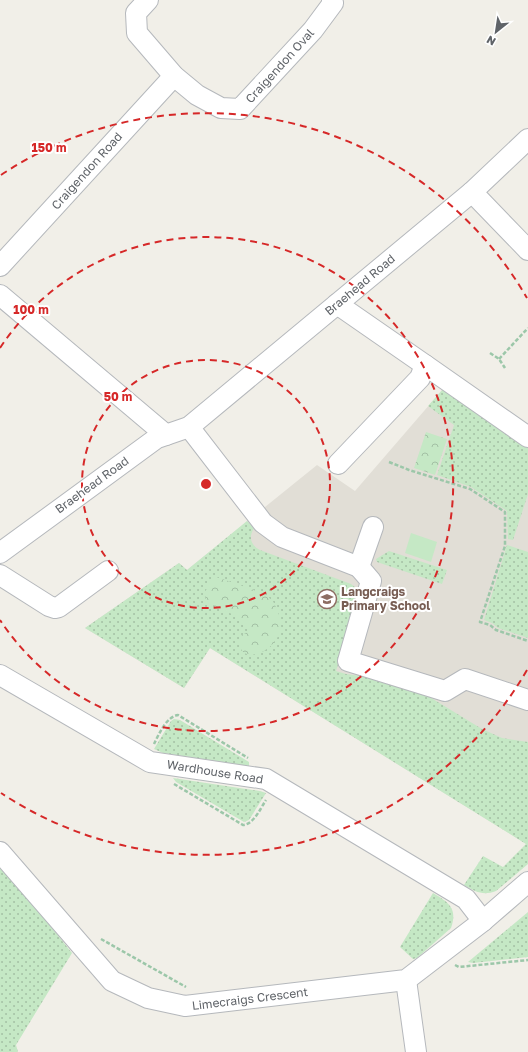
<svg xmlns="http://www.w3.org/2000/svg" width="528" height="1052" font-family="'Golos Text',sans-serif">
  <defs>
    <pattern id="grass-dots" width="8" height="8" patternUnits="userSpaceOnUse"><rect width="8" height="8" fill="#c5e8c5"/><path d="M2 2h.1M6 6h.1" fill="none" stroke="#a3c0a4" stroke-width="1.8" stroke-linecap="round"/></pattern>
    <pattern id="forest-crowns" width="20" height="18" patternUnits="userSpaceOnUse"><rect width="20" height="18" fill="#c5e8c5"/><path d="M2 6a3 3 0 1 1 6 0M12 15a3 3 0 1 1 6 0" fill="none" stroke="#a3c0a4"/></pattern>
  </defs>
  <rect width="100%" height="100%" fill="#f1efe8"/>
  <path fill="#e1ded6" d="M443,389l85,59v397l-318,-197 -26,40 -99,-60 94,-65 8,7 130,-105 38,26z"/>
  <g fill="url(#grass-dots)">
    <path d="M443,389l85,59v46l-15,46 -5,-1 -1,-28 -36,-24 -34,-12 17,-50 -26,-19z"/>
    <path d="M247,521l7,7c-6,10 -3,17 6,22l91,34 10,8 -25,79 10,3 38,5 39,14 59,36 20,9 26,4v122l-32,27c-13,5 -20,1 -32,-6l19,-29 20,11 23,-23 -316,-196 -26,40 -99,-60 94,-65 8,7z"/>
    <path d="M507,545l21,7v86l-30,-10 -6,-5 -8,-3z"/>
    <path d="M389,551l58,19 -5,14 -65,-22 -1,-3z"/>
    <path d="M174,719l6,1 69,42v4l-86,-13 -9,-4 17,-28z"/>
    <path d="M173,778l87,13 6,2 -17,27 -5,2 -68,-40z"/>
    <path d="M0,863l72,90 -56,92 2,7h-18z"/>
    <path d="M433,893c15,9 25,15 18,35l-34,30 -4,1 -13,-12z"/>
    <path d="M528,912v45l-55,6 -5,-1z"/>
  </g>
  <g fill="url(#forest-crowns)">
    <path d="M426,432l21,7 -12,36 -21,-7z"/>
    <path d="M216,577c11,4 45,14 52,20 7,5 8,10 11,18 12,36 -48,57 -38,21l6,-4 1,-6 -10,-9 -31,-15 -3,-8 8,-15z"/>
  </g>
  <path fill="#c5e8c5" d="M411,533l26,9 -6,20 -26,-9z"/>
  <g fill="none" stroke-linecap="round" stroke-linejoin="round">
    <defs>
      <g id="minor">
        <path d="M148,0l-12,13 1,20 37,43 23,19 24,13 19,1 73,-79 20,-27 -1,-3"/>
        <path d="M472,192l56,58"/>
        <path d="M0,266l174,-190"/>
        <path d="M0,295l166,140"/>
        <path d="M337,304l88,61 -5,13 -82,86"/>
        <path d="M425,365l103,72"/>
        <path d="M189,427l74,96 19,14 77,30 14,-40"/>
        <path d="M0,553l157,-115 32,-11 283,-235 56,-53"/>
        <path d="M359,567l12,14 -23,80 97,30 20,-12 63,21"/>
        <path d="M0,575l49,31 6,2 4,-1 49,-36"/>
        <path d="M0,675l150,87 116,17 200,120 17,22"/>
        <path d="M0,852l112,129 36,17 37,8 221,-26 77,-59 45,-39"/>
        <path d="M406,980l10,72"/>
      </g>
    </defs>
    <use href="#minor" stroke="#b5b8bc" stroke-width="22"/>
    <g stroke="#9cc7a9" stroke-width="2.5" stroke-dasharray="4 2" stroke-linecap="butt">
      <path d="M490,353l9,6 6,9"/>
      <path d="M499,359l29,-31"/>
      <path d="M389,462l20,8 61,19 35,23v34l-25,76 10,3 6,5 32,11"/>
      <path d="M154,744c5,-10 12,-27 24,-29l70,43"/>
      <path d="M174,784l69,41c11,-1 17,-16 23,-25"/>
      <path d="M101,939l85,48"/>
      <path d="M455,965l4,2 69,-7"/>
    </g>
    <use href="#minor" stroke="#fff" stroke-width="20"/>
  </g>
  <g fill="none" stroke="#d62828" stroke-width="2" stroke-dasharray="7 5">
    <circle cx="206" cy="484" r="124"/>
    <path d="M0 348A247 247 0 1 1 0 620"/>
    <path d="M527 670A371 371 0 0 1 1 793M1 175A371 371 0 0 1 527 298"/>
  </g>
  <defs>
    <symbol id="school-ring" viewBox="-11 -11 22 22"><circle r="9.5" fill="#fff" stroke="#8d6e63" stroke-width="1.5"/><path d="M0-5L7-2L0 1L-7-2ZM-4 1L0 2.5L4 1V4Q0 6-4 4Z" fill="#8d6e63"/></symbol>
  </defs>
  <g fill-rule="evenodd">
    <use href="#school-ring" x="316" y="588" width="22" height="22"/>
  </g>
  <g text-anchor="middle" stroke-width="4" stroke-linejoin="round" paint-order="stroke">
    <g font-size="12" fill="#5f6368" stroke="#fff">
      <text transform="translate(280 66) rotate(-48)" y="4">Craigendon Oval</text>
      <text transform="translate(87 171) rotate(-48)" y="4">Craigendon Road</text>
      <text transform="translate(360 285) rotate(-40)" y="4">Braehead Road</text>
      <text transform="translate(92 485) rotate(-36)" y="4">Braehead Road</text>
      <text transform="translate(215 772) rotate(9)" y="4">Wardhouse Road</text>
      <text transform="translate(250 999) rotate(-7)" y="4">Limecraigs Crescent</text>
    </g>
    <g font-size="12" font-weight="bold" fill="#785e54" stroke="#fff" text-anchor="start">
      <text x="341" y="596">Langcraigs<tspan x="341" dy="14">Primary School</tspan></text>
    </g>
  </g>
  <circle cx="206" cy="484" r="6" fill="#d62828" stroke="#fff" stroke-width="2"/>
  <g font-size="12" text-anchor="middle" font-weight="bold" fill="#d62828" stroke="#fff" stroke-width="4" stroke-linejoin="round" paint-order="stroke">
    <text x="49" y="152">150 m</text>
    <text x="31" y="314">100 m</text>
    <text x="118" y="401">50 m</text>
  </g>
  <g transform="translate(496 32) rotate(210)" stroke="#ffffff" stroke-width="3" paint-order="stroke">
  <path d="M0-3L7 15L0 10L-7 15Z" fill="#5f6368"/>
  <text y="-6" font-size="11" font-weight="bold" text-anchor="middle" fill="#5f6368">N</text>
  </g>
</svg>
